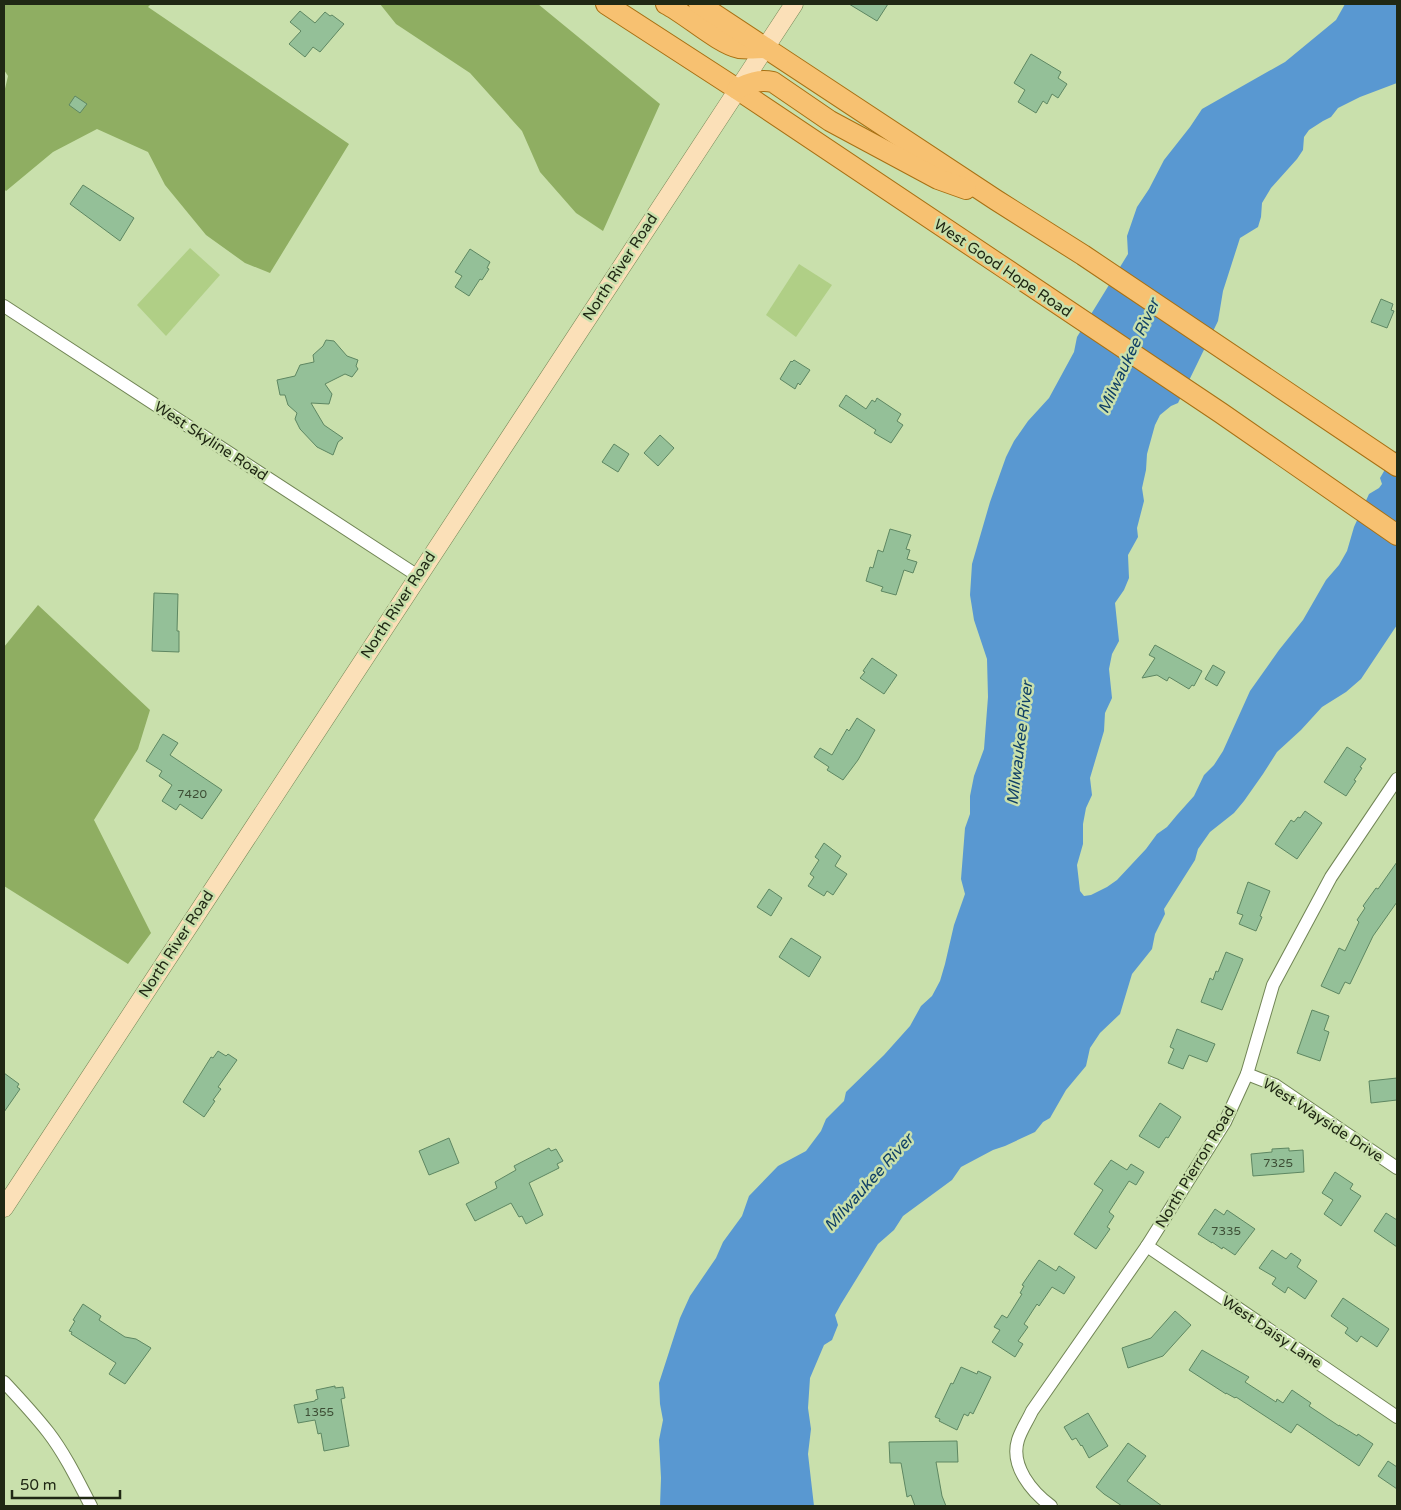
<svg xmlns="http://www.w3.org/2000/svg" width="1401" height="1510" font-family="'Varela Round',sans-serif">
  <rect width="100%" height="100%" fill="#c9e0ac"/>
  <g fill="#b0cf86">
    <path d="M190,248l30,27 -54,61 -29,-31z"/>
    <path d="M799,264l33,21 -36,52 -30,-22z"/>
  </g>
  <g fill="#8fae62">
    <path d="M4,4h147l-3,3 201,137 -79,129 -25,-10 -39,-28 -41,-50 -17,-33 -51,-23 -44,23 -47,39 -2,-2v-96l4,-17 -4,-6z"/>
    <path d="M380,4h158l122,100 -57,127 -27,-18 -36,-41 -18,-41 -52,-58 -74,-49z"/>
    <path d="M38,605l112,105 -12,39 -44,71 57,113 -23,31 -124,-78v-239z"/>
  </g>
  <path fill="#5998d1" d="M1345,4h52v79l-37,14 -22,11 -7,9 -8,4 -14,9 -5,7 -1,13 -6,9 -26,29 -9,15 -1,14 -3,10 -18,11 -17,53 -5,30 -40,82 -7,3 -11,9 -5,10 -8,29 -1,16 -4,18 2,13 -7,27 1,9 -10,18 1,23 -5,12 -9,13 4,38 -7,13 -3,15 3,29 -7,15 -1,18 -14,47 2,17 -6,13 -3,16v20l-6,21 3,26 4,5 7,-1 16,-8 10,-7 29,-31 11,-15 10,-7 10,-12 17,-19 10,-21 10,-10 9,-14 27,-60 29,-41 24,-30 23,-40 13,-15 8,-14 7,-24 15,-33 10,-6 3,-4 -2,-6 17,-29v176l-36,54 -15,13 -24,15 -21,23 -24,22 -14,22 -19,27 -10,12 -24,19 -12,17 -3,11 -31,49 1,5 -10,20 -3,15 -20,25 -12,40 -20,19 -10,15 -4,18 -20,24 -16,28 -7,4 -8,10 -30,14 -12,4 -32,17 -9,13 -49,36 -9,14 -16,14 -37,60 -6,11 3,10 -6,15 -8,5 -14,33 -2,30 3,21 -3,25 6,52h-154l1,-28 -2,-38 4,-20 -3,-16 -1,-21 21,-65 10,-22 26,-38 7,-16 19,-26 7,-20 29,-30 28,-15 15,-20 5,-12 18,-18 2,-9 38,-37 26,-29 11,-20 11,-10 8,-15 5,-17 9,-39 11,-31 -4,-15 4,-51 5,-14v-18l4,-20 10,-27 4,-52 -1,-38 -13,-39 -4,-25 2,-31 18,-62 16,-45 8,-16 14,-20 21,-23 25,-46 3,-15 51,-83 -1,-18 10,-29 12,-18 15,-29 26,-33 12,-18 83,-47 51,-42z"/>
  <g fill="#94c098" stroke="#5e8762">
    <path d="M849,4h39l-11,17z"/>
    <path d="M300,11l15,12 10,-11 5,4 2,-1 12,9 -24,28 -7,-5 -8,10 -16,-13 12,-13 -11,-9z"/>
    <path d="M1031,54l30,18 -3,6 9,6 -9,14 -6,-4 -5,10 -4,-3 -7,12 -18,-11 7,-12 -11,-7z"/>
    <path d="M75,96l12,8 -7,9 -11,-8z"/>
    <path d="M83,185l51,33 -14,23 -50,-37z"/>
    <path d="M470,249l20,13 -3,6 2,1 -7,11 -2,-1 -11,17 -14,-9 7,-11 -7,-4z"/>
    <path d="M1381,299l12,5 -2,6 3,1 -7,17 -16,-6z"/>
    <path d="M326,340l8,1 13,15 11,4 -2,6 2,3 -6,8 -7,-3 -20,10 7,10 -3,10 -18,-1 13,22 19,13 -5,4 -5,13 -16,-8 -17,-18 -5,-10 2,-6 -9,-8 -3,-10h-5l-3,-15 18,-4 5,-11 14,-3 -1,-7 10,-9z"/>
    <path d="M794,360l16,10 -10,15 -2,-2 -3,6 -15,-10 11,-18 1,1z"/>
    <path d="M846,395l20,14 6,-9 3,2 2,-4 24,16 -4,7 6,4 -12,18 -17,-10 2,-3 -37,-24z"/>
    <path d="M660,435l14,13 -16,18 -14,-13z"/>
    <path d="M614,444l15,10 -11,18 -16,-10z"/>
    <path d="M890,529l21,6 -5,14 4,1 -3,9 10,3 -4,11 -9,-3 -8,25 -15,-4 2,-4 -17,-6 4,-14 3,1 5,-18 5,2z"/>
    <path d="M154,593l24,1 -1,37h2v21l-27,-1z"/>
    <path d="M1155,645l47,26 -8,15 -2,-1 -3,4 -20,-12 -2,4 -10,-6 -15,3 13,-20 -6,-3z"/>
    <path d="M872,658l25,17 -13,19 -24,-16 5,-6 -2,-1z"/>
    <path d="M1213,665l12,7 -8,14 -12,-7z"/>
    <path d="M857,718l18,12 -17,30 -15,20 -16,-10 2,-3 -15,-10 6,-9 12,7 15,-26 2,2z"/>
    <path d="M163,734l15,9 -8,12 52,35 -20,29 -22,-15 -4,6 -14,-9 10,-16 -13,-9 3,-5 -16,-10z"/>
    <path d="M1347,747l19,12 -6,8 2,1 -8,12 2,1 -10,15 -22,-14z"/>
    <path d="M1305,811l17,12 -25,36 -22,-15 16,-24 3,2 4,-5 2,1z"/>
    <path d="M824,843l17,13 -6,10 12,8 -14,21 -6,-4 -3,5 -16,-10 6,-9 -4,-3 9,-14 -4,-3z"/>
    <path d="M1397,862v40l-24,34 -23,48 -5,-2 -6,12 -18,-8 18,-38 6,3 14,-29 -2,-2 8,-12 -2,-2 13,-18 2,1z"/>
    <path d="M1248,882l22,9 -10,25 2,1 -6,14 -17,-7 4,-9 -6,-2z"/>
    <path d="M769,889l13,9 -11,18 -14,-9z"/>
    <path d="M791,938l30,19 -12,20 -30,-20z"/>
    <path d="M1226,952l17,7 -21,51 -21,-8 9,-24 3,2 3,-9 2,1z"/>
    <path d="M1312,1010l17,6 -5,14 5,2 -9,29 -23,-8z"/>
    <path d="M1177,1029l38,15 -8,18 -18,-7 -6,14 -15,-6 6,-14 -4,-2z"/>
    <path d="M218,1051l8,5 2,-2 9,6 -19,27 3,2 -8,11 2,1 -11,16 -21,-15 28,-45 2,1z"/>
    <path d="M4,1073l15,11 -2,3 3,2 -16,23z"/>
    <path d="M1397,1078v22l-26,3 -2,-22z"/>
    <path d="M1160,1103l21,14 -13,21 -2,-1 -7,11 -20,-12z"/>
    <path d="M449,1138l10,25 -30,12 -10,-24z"/>
    <path d="M549,1148l2,3 5,-2 7,12 -6,3 2,4 -30,15 14,32 -17,9 -4,-8 -3,1 -8,-14 -36,18 -9,-17 31,-16 -2,-6 21,-12 -2,-4z"/>
    <path d="M1289,1148v3l14,-1 1,22 -51,4 -2,-22 21,-2v-3z"/>
    <path d="M1111,1160l16,10 4,-6 13,8 -8,13 -7,-4 -20,31 5,4 -7,11 3,2 -14,20 -22,-15 29,-44 -9,-6z"/>
    <path d="M1335,1172l18,12 -3,5 11,7 -20,30 -17,-12 9,-14 -11,-7z"/>
    <path d="M1215,1209l9,6 3,-5 28,19 -20,26 -12,-8 -1,2 -10,-7v1l-14,-9z"/>
    <path d="M1386,1213l11,7v27l-23,-16z"/>
    <path d="M1272,1250l14,9 5,-6 10,7 -4,7 20,14 -12,18 -17,-12 -3,6 -13,-9 4,-6 -17,-10z"/>
    <path d="M1039,1260l17,11 3,-5 16,11 -11,17 -12,-7 -13,19 -2,-2 -13,20 4,3 -10,14 5,3 -8,13 -23,-15 8,-12 -6,-3 8,-12 5,3 15,-24 -2,-1 4,-7 -2,-1z"/>
    <path d="M1343,1298l46,31 -12,18 -16,-11 -4,6 -12,-9 3,-5 -17,-12z"/>
    <path d="M83,1304l18,12 -2,4 26,17 11,2 15,9 -26,36 -16,-10 7,-11 -45,-29 1,-2 -3,-1 6,-10 -2,-1z"/>
    <path d="M1175,1311l16,14 -28,31 -35,12 -6,-20 29,-10z"/>
    <path d="M1202,1350l47,27 -4,5 31,20 1,-3 6,4 9,-13 19,13 -2,3 30,20v-1l18,11 1,-2 15,10 -14,22 -62,-42 -6,9 -55,-36 -1,1 -9,-5v1l-37,-24z"/>
    <path d="M961,1367l16,7 1,-3 13,6 -18,37 -3,-2 -2,4 -4,-2 -7,16 -18,-9 1,-2 -5,-2 16,-34 2,1z"/>
    <path d="M335,1386v2l8,-1 2,11 -4,1 8,47 -25,5 -3,-18 -3,1 -3,-14 -17,3 -4,-18 21,-4v-1l3,-1 -2,-9z"/>
    <path d="M1088,1413l20,33 -19,12 -7,-13 -1,1 -5,-8 -4,2 -8,-13z"/>
    <path d="M957,1441l1,21h-22l6,34 4,10h-31l-4,-11 -4,2 -6,-34h-11l-1,-21z"/>
    <path d="M1128,1443l18,13 -19,25 35,25h-40l-18,-12 -8,-7z"/>
    <path d="M1388,1461l9,6v22l-19,-13z"/>
  </g>
  <g fill="none" stroke-linecap="round" stroke-linejoin="round">
    <defs>
      <g id="street">
        <path d="M4,306l414,270"/>
        <path d="M1247,1074l28,11 122,83"/>
        <path d="M1147,1246l250,171"/>
        <path d="M4,1382c15,16 30,32 44,50 17,22 30,49 43,74"/>
        <path d="M1051,1506c-19,-14 -41,-40 -33,-66 3,-10 10,-20 14,-29l115,-165 78,-124 22,-48 26,-89 58,-108 66,-98"/>
      </g>
      <path id="secondary" d="M4,1208l790,-1204"/>
      <g id="primary">
        <path d="M606,4l131,85 484,324 176,122"/>
        <path d="M666,4c20,10 53,40 73,44 9,1 18,0 27,0"/>
        <path d="M699,4l297,196 87,55 314,211"/>
        <path d="M737,89c12,-6 22,-10 36,-7l57,39 108,58 28,10"/>
      </g>
    </defs>
    <use href="#street" stroke="#718555" stroke-width="14"/>
    <use href="#secondary" stroke="#718555" stroke-width="19"/>
    <use href="#primary" stroke="#a87013" stroke-width="22"/>
    <use href="#street" stroke="#fff" stroke-width="12"/>
    <use href="#secondary" stroke="#fbe0b8" stroke-width="18"/>
    <use href="#primary" stroke="#f7c171" stroke-width="20"/>
  </g>
  <g text-anchor="middle" stroke-width="5" stroke-linejoin="round" paint-order="stroke">
    <g font-size="12" fill="#3d4e35">
      <text x="192" y="798">7420</text>
      <text x="1278" y="1167">7325</text>
      <text x="1226" y="1235">7335</text>
      <text x="319" y="1416">1355</text>
    </g>
    <g font-size="15" fill="#202814" stroke="#c9e0ac">
      <text transform="translate(620 267) rotate(-57)" y="5">North River Road</text>
      <text transform="translate(1003 268) rotate(34)" y="5">West Good Hope Road</text>
      <text transform="translate(211 441) rotate(33)" y="5">West Skyline Road</text>
      <text transform="translate(398 605) rotate(-57)" y="5">North River Road</text>
      <text transform="translate(176 944) rotate(-57)" y="5">North River Road</text>
      <text transform="translate(1323 1120) rotate(33)" y="5">West Wayside Drive</text>
      <text transform="translate(1195 1167) rotate(-59)" y="5">North Pierron Road</text>
      <text transform="translate(1272 1332) rotate(34)" y="5">West Daisy Lane</text>
    </g>
    <g font-size="16" font-style="italic" fill="#114066" stroke="#c9e0ac">
      <text transform="translate(1128 356) rotate(-65)" y="6">Milwaukee River</text>
      <text transform="translate(1019 743) rotate(-83)" y="6">Milwaukee River</text>
      <text transform="translate(868 1182) rotate(-48)" y="6">Milwaukee River</text>
    </g>
  </g>
  <rect width="1401" height="1510" fill="none" stroke="#202814" stroke-width="10"/>
  <path d="M12 1490v8h108v-8" fill="none" stroke="#202814" stroke-width="2.5"/>
  <text x="20" y="1490" font-size="15" fill="#202814" stroke="#c9e0ac" stroke-width="4" paint-order="stroke">50 m</text>
</svg>
